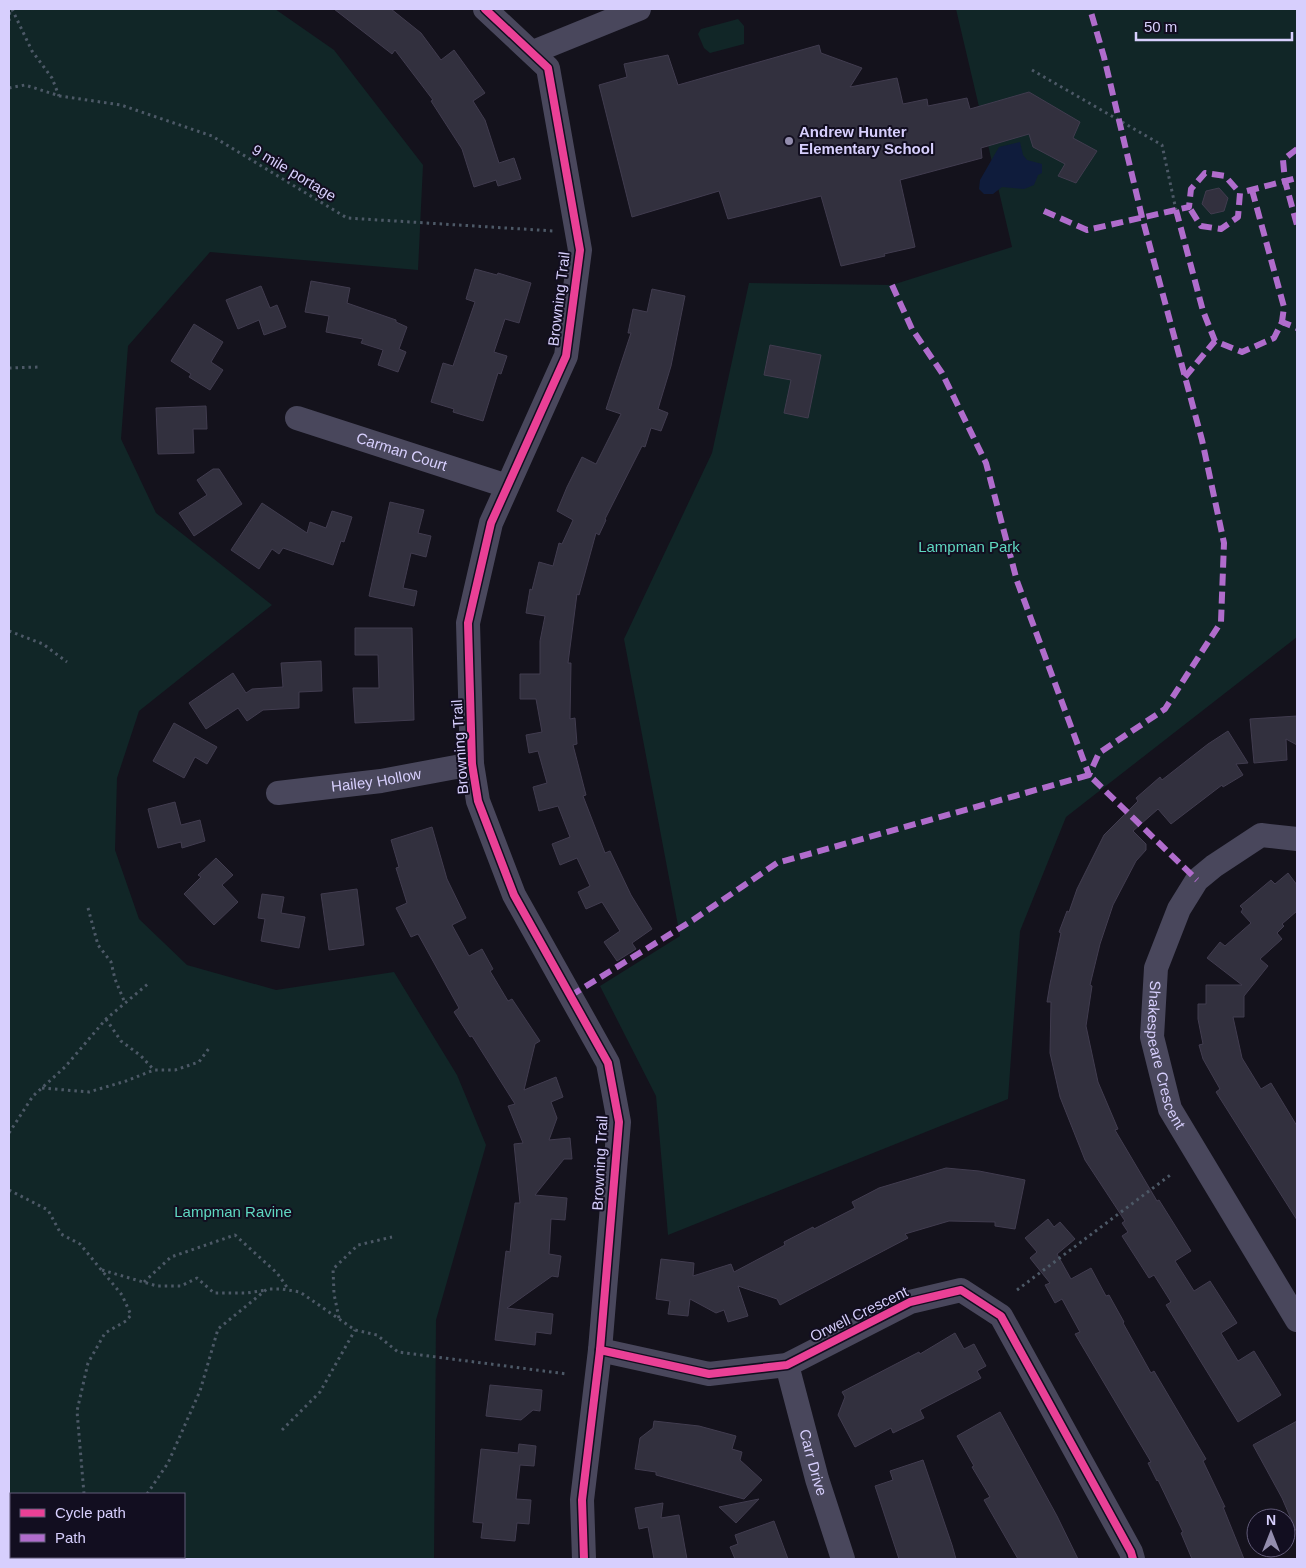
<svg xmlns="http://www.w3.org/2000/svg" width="1306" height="1568" font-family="Arial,sans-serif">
  <rect width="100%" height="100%" fill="#14121c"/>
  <g fill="#112627">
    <path d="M9,9h266l59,41 89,115 -5,105 -208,-18 -82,94 -7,93 35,74 116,92 -133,106 -22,67 -2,72 24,69 48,46 89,25 118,-18 63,103 29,70 -50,175 -2,239h-408l-1,-2h159v-63h-173v33l-2,-5z"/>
    <path d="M956,9h341v628l-231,180 -46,114 -12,168 -340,136 -12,-139 -56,-110 80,-50 -56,-297 88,-186 37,-170 143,2 120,-38z"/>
    <path d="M738,19l6,7v18l-34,9 -6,-5 -6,-14 3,-5z"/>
  </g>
  <path fill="#0f1c3c" d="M1020,142l3,13 4,5 15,4v9l-4,2 -4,10 -10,4 -22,-2 -9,7h-9l-5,-5 1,-9 19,-33z"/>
  <g fill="#32303e" stroke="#413c4f">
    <path d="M334,9h57l30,24 20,27 13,-10 31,43 -12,8 12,19 14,43 15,-5 7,21 -23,7 -2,-6 -22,7 -12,-38 -31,-48 2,-1 -38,-50 -3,4z"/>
    <path d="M819,45l2,8 41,15 -12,19 47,-9 6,26 24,-5 1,7 39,-8 3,11 59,-17 51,30 -7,16 24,13 -21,32 -18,-7 7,-12 -32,-17 -4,-13 -48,14 1,10 -82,22 15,67 -31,7 1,2 -44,10 -20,-70 -93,23 -9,-28 -87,26 -33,-132 28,-8 -3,-13 44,-9 10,30z"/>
    <path d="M1219,188l9,10 -4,13 -13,3 -9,-10 4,-13z"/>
    <path d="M475,269l22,6 1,-2 33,10 -12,40 -14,-4 -11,33 13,4 -6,18 -3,-1 -15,48 -30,-9 1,-3 -23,-7 12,-39 10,3 22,-64 -9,-3z"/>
    <path d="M311,281l39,7 -3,15 49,17v2l11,5 -8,22 7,3 -8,20 -20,-7 5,-15 -22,-7 2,-4 -37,-7 3,-16 -24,-4z"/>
    <path d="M261,286l9,22 7,-3 9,22 -22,8 -5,-15 -21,9 -12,-29z"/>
    <path d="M652,289l33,7 -14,70 -13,43 10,4 -7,18 -10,-3 -6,19 -3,-1 -37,73 1,1 -7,15 -3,-2 -17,62 -2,-1 -9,69h3l-1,56 5,-1 2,26 -4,1 13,50 -3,1 22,57 5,-2 21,44 21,34 -20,14 4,6 -19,12 -13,-19 16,-11 -18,-29 -16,7 -8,-17 12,-6 -13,-28 -17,7 -8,-21 18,-7 -12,-31 -19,5 -6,-24 14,-4 -9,-32 -9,2 -3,-18 16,-3 -6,-33h-16v-25h20v-33l5,-25 -19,-3 4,-24 2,1 7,-28 14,4 6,-23 3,1 11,-24 -16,-9 10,-24 15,-30 14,7 25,-50 -15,-5 25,-76h-3l5,-24 14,3z"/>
    <path d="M194,324l29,18 -12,20 12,8 -13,20 -21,-13 2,-3 -20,-13z"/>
    <path d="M770,345l51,10 -13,63 -24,-5 7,-33 -27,-5z"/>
    <path d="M206,406l1,23h-14l1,24 -36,1 -2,-46z"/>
    <path d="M213,469h6l23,35 -48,32 -15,-23 28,-18 -10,-15z"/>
    <path d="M390,502l34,8 -6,23 13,3 -5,21 -15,-4 -8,35 14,3 -3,15 -45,-10z"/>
    <path d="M262,503l45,30 3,-11 16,6 6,-17 20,6 -8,25 -3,-1 -8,24 -50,-17 -4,6 -7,-5 -13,20 -28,-19z"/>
    <path d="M355,628h57l2,92 -59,3 -2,-35h26l-1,-33h-23z"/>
    <path d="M321,661l1,30 -23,1v16l-36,2 -16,11 -9,-13 -32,21 -17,-26 44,-30 13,20 6,-4 31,-2 -2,-24z"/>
    <path d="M1297,716v29l-11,-6 1,21 -33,3 -4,-44z"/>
    <path d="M174,723l43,24 -10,17 -12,-7 -11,21 -31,-17z"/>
    <path d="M1228,731l20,32 -12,1 7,11 -20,12 -1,-2 -51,39 -13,-15 -25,22 13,13v6l-10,11 -23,44 -13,39 -10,41 2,1 -6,40 12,56 20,47 -3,1 42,71 2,-1 32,51 -16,10 19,30 16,-10 27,42 -16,10 17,28 16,-10 27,44 -43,27 -72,-117 5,-3 -17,-27 -5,3 -27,-42 6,-4 -6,-9 3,-2 -40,-61 -25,-63 -10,-44 1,-51h-4l3,-18 11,-51 -2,-1 8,-21 2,1 8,-23 27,-54 34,-34 -2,-3 24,-21 2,3 46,-36z"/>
    <path d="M175,802l6,23 19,-5 5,21 -23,7 -1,-6 -23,6 -10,-39z"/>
    <path d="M432,827l15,52 19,39 -14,7 17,31 13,-7 11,20 -3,2 18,30 4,-2 28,42 -5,3 -11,46 32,-13 7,20 -12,5 6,16 -8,22 21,-2 2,21h-8l-29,36 32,3 -2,22 -14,-1 -2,35 12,2 -3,21 -6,-1 -45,32 46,6 -2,20 -15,-2 -1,13 -40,-5 11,-89 4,1 5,-49h5l-6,-59 9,-1 -15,-37 7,-2 -43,-68 -2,1 -16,-25 5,-4 -41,-74 -7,3 -15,-29 11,-5 -11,-35 3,-1 -8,-27z"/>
    <path d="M216,858l17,17 -11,10 16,17 -24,23 -30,-31 17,-17 -3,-2z"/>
    <path d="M1288,873l9,12v26l-15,13 2,2 -7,7 5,6 -22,20 8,7 -24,30v21h-11l9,41 19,31 10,-6 26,43v94l-81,-128 4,-3 -17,-30 -4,-14 4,-1 -5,-25v-15h8v-19h36l-35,-27 13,-16 5,4 26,-23 -10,-11 2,-3 -3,-3 31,-26 4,4z"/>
    <path d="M357,889l7,56 -35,5 -8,-56z"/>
    <path d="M262,894l22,3 -3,16 24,4 -6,31 -38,-7 4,-22 -7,-1z"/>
    <path d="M946,1168l33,3 46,9 -10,49 -20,-3v-4l-46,-1 -44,13 3,4 -128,67 -3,-6 -39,-13 10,30 -20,6 -4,-12 -8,3 -26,-14 -2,17 -20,-2 2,-13 -14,-2 5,-40 33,4 -1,13 38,-12 3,8 51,-27 -1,-3 29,-15 1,2 41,-21 -3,-6 27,-14z"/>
    <path d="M1048,1219l6,8 6,-5 15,17 -18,15 14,25 20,-11 15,28 3,-1 15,27 -1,1 28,50 3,-2 52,88 -3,2 22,46h-2l21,52h-52l-11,-26 2,-1 -25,-52 -1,1 -9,-18 3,-1 -76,-128 5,-2 -18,-33 -7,4 -10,-18 5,-2 -20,-25 7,-6 -12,-14z"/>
    <path d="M955,1333l9,16 10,-5 12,22 -9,5 4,7 -61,32 4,8 -31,15 -2,-5 -36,19 -17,-32 7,-18 -3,-5 77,-40 1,2z"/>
    <path d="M490,1385l52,5 -2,21 -7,-1 -12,10 -35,-4z"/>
    <path d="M1000,1412l57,104 21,43h-60l-34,-59 6,-3 -18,-30 2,-1 -17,-30z"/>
    <path d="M654,1421l45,5 37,10 -4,13 10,3 -2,8 22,20 -18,19 -88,-24v-3l-21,-3 5,-31 13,-10z"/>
    <path d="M1297,1421v112l-15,-35 -29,-53z"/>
    <path d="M519,1444l17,2 -2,20 -14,-1 -4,34 15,1 -2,24 -12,-1 -2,18 -34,-3 2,-15 -10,-1 8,-73 37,4z"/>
    <path d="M923,1460l29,85 4,14h-57l-24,-73 18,-6 -3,-9z"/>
    <path d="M759,1499l-23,24 -17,-16z"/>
    <path d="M663,1503l-2,15 18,-3 8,44h-33l-6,-32 -9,2 -4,-21z"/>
    <path d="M774,1521l14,38h-53l-5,-12 8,-3 -3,-9z"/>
  </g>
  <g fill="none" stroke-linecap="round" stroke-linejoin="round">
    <g stroke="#4d5967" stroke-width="3" stroke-dasharray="2.5 4" stroke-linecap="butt">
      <path d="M12,9l20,42 20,27 7,18"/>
      <path d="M9,21l1,-12"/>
      <path d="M1032,70l130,75 14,65"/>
      <path d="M9,88l16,-3 35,11 61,9 91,31 135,82 207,13"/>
      <path d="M9,368l31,-1"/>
      <path d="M9,631l34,13 24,18"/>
      <path d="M88,908l10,37 13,17 4,17 10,24"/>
      <path d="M106,1019l15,22 20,15 13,14"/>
      <path d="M42,1088l47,4 37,-11 28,-11h21l24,-8 11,-15"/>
      <path d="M9,1133l24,-37 32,-29 41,-48 43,-36"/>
      <path d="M9,1190l39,20 13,24 19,10 42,51 9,20 -5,6 -21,12 -17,30 -11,48 7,83"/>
      <path d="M102,1270l55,16h24l16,-8 17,15h33l19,-3"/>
      <path d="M144,1282l27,-25 64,-22 42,38 12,17"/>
      <path d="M1017,1290l156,-117"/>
      <path d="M339,1318l-5,-24 -1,-25 25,-24 34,-8"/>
      <path d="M282,1430l38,-38 35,-62"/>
      <path d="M147,1494l21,-31 32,-72 18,-62 49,-40h15l18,3 55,38 22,5 21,17 169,22"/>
      <path d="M110,1557l2,2"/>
    </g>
    <g stroke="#49475c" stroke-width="24">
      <path d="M485,9l63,59 32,182 -14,106 -75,167 -23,100 4,141 6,37 36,94 94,168 11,59 -19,228 -18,150 2,59"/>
      <path d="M533,52l106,-43"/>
      <path id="s1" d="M297,418l210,68"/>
      <path id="s2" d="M278,793l103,-12 91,-17"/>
      <path id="s3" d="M1297,839l-36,-4 -47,31 -17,14 -18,29 -23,59 -4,69 18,72 127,211"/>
      <path d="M600,1350l109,24 78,-9 123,-63 51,-12 40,26 130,236 2,7"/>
      <path id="s4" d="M787,1365l30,114 26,80"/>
    </g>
    <g stroke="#b06ccc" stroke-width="6" stroke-dasharray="12 6" stroke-linecap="butt">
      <path d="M1297,149l-14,11 2,21 12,44"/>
      <path d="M1252,190l32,117 -2,15"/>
      <path d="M1247,191l50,-13"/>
      <path d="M1176,210l27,101 12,30"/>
      <path d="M1044,211l43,19 102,-23 2,-18 14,-16 20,3 15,17 -2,24 -17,12 -20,-3 -12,-19"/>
      <path d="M892,285l20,44 30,44 44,90 31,118 72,194 10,-22 66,-44 56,-87 3,-79 -22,-103 -60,-223 -38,-160 -14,-48"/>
      <path d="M1185,377l30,-36 27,11 32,-14 8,-16 15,6"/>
      <path d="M570,996l123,-76 84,-57 312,-88 108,105"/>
    </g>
    <defs>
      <g id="cycleway">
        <path d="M485,9l63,59 32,182 -14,106 -75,167 -23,100 4,141 6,37 36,94 94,168 11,59 -19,228 -18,150 2,59"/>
        <path d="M600,1350l109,24 78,-9 123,-63 51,-12 40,26 130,236 2,7"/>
      </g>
    </defs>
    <use href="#cycleway" stroke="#120e20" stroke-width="11"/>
    <use href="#cycleway" stroke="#ea4096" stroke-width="8"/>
  </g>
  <circle fill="#938dae" stroke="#120e20" stroke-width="2" cx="789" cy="141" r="5"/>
  <g text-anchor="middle" stroke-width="4" stroke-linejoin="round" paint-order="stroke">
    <g font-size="15" font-weight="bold" fill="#d7cffd" stroke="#120e20" text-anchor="start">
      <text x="799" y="137">Andrew Hunter<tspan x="799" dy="17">Elementary School</tspan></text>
    </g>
    <g font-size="15" fill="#d7cffd" stroke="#120e20">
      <text transform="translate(294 173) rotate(31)" y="5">9 mile portage</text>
      <text transform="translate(559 299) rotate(-83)" y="5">Browning Trail</text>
      <text dy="5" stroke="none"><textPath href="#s1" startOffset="110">Carman Court</textPath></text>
      <text transform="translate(460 747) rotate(-94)" y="5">Browning Trail</text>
      <text dy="5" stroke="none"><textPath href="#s2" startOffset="99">Hailey Hollow</textPath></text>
      <text dy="5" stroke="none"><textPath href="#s3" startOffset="301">Shakespeare Crescent</textPath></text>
      <text transform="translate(600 1163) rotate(-87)" y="5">Browning Trail</text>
      <text transform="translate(859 1314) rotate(-26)" y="5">Orwell Crescent</text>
      <text dy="5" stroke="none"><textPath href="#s4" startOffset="101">Carr Drive</textPath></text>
    </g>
    <g font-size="15" fill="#5fd8c1" stroke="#120e20">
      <text x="969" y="552">Lampman Park</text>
      <text x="233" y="1217">Lampman Ravine</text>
    </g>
  </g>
  <rect width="1306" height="1568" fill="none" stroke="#d7cffd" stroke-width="20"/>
  <rect x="10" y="1493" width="175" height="65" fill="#120e20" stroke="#615b78"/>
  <rect x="20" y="1509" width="25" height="8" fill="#ea4096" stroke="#615b78"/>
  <text x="55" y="1518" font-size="15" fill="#d7cffd">Cycle path</text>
  <rect x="20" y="1534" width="25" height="8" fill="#b06ccc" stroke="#615b78"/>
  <text x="55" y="1543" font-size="15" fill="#d7cffd">Path</text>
  <g transform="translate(1271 1533)"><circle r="24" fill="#120e20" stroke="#615b78"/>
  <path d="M0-4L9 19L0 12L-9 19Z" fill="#938dae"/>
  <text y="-8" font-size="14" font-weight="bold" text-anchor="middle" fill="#d7cffd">N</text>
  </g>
  <path d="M1136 32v8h156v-8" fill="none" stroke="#d7cffd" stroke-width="2.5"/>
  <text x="1144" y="32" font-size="15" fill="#d7cffd" stroke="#120e20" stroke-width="4" paint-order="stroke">50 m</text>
</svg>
